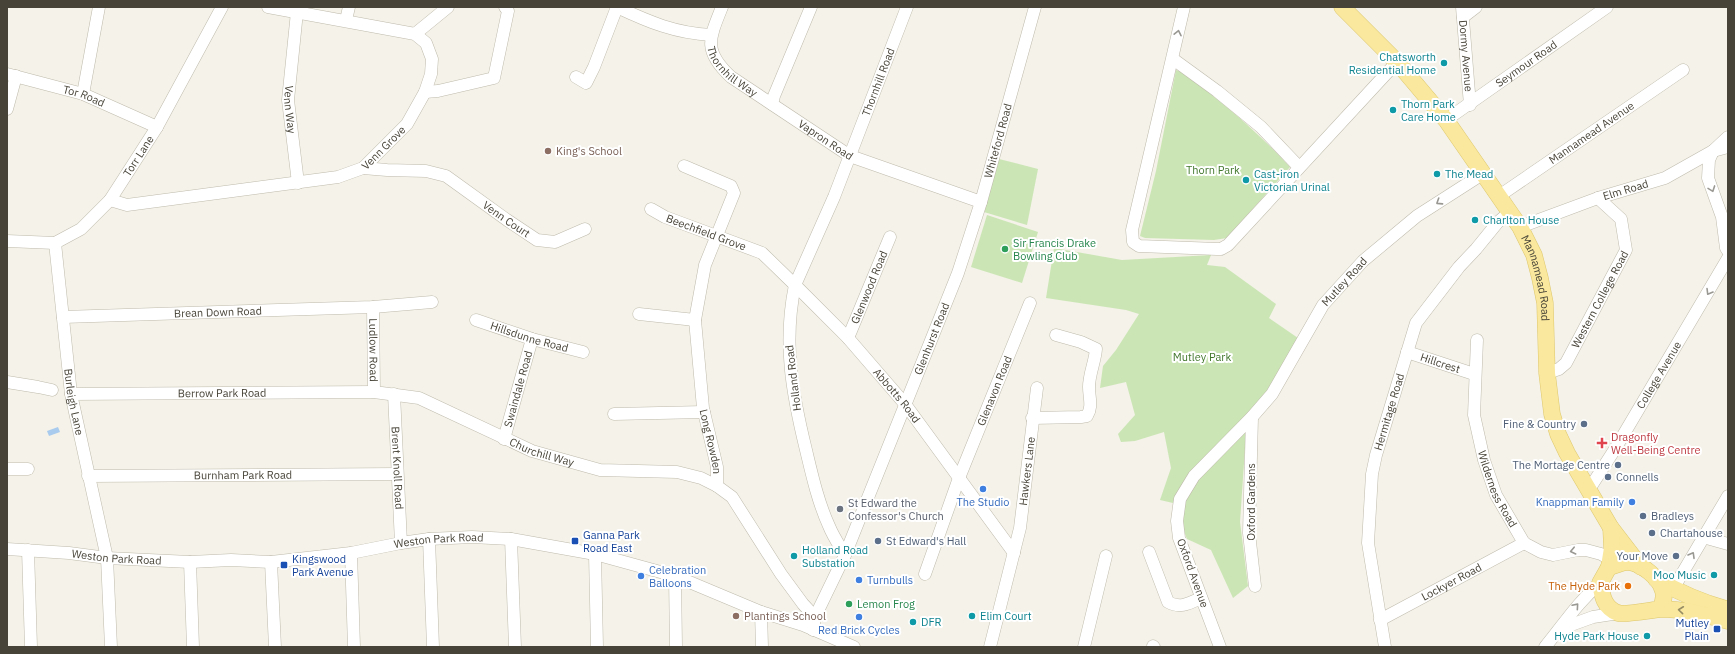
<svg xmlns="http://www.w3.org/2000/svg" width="1735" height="654" font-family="'IBM Plex Sans',sans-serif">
  <rect width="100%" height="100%" fill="#f4f2e9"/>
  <g fill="#cbe6b4">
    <path d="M1176,70l6,2c39,29 75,59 108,95l-63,71 -13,2 -69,-2 -5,-2 16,-65z"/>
    <path d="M999,159l39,10 -11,56 -43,-13z"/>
    <path d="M987,215l51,17 -16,51 -51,-16z"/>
    <path d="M1054,248l68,12 89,-5 -4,10 18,2 51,37 -7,14 29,20 -28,55 -23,26 -7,103 8,64 -15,12 -22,-48 -24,-11 -14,-36 -13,-3 11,-32 -7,-36 -29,9 -14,1 -3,-8 17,-19 -9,-33 -26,6 3,-22 13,-16 23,-36 -13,-4 -80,-12z"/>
  </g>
  <path fill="#a9cbed" d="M58,427l2,5 -11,4 -2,-5z"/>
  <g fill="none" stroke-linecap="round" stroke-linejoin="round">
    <defs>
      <g id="minor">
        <path d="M617,7c32,15 58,26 94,28"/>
        <path id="s1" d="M722,7c-13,32 -19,44 9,70l119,79 131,46"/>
        <path d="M1184,7l-52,223 1,12 6,4 78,3h4l7,-4 169,-183"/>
        <path id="s2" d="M1462,7l8,98"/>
        <path id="s3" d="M297,12l-9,88 10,83"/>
        <path d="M1463,17l13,-10"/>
        <path d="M346,20l3,-13"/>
        <path d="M415,34l33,-27"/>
        <path d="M1173,59l44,32 44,36 38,40"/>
        <path id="s4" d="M7,74l76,20 74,33"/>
        <path d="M576,77l10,6 8,-16 23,-60"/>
        <path d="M425,92l13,-1 56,-13 14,-67 -3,-4"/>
        <path d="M83,94l16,-87"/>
        <path d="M772,104l2,-8 37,-89"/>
        <path d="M7,109l9,-33"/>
        <path id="s5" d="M1446,120l161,-113"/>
        <path d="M1728,137l-15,14 -4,9 -1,18 14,39 4,31 2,3"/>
        <path id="s6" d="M684,166l47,20 3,7 -29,72 -10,55 8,88 14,59v19l15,11 49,77 22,30 12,13"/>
        <path id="s7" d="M363,168l24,2 39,1 20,5 61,44 30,20 18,2 30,-13"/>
        <path id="s8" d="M1499,196l184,-126"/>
        <path id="s9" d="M110,200l17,5 211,-28 25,-9 44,-44 18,-32 6,-18 1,-15 -6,-16 -11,-9 -147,-27"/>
        <path id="s10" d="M651,209l14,8 97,36 33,32 53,53 57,66 109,149"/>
        <path id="s11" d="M1520,227l78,-29 67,-20 48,-27 15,-4"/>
        <path id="s12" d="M7,241l48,2 26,-14 29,-29 47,-73 65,-120"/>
        <path id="s13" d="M55,243l16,151 36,164 4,89"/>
        <path id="s14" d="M373,307l1,85"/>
        <path d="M639,314l56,6"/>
        <path id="s15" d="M63,317l310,-10 59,-5"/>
        <path id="s16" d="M476,320l56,19 51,13"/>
        <path id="s17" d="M848,338l42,-101"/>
        <path id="s18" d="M1477,340l-3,75 10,45 12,35 28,48 17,9 12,3 25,-5h8l15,4 9,5"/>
        <path id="s19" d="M1407,352l67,22"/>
        <path id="s20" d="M1547,373l12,-4 7,-6 60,-113 -5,-31 -23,-21"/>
        <path d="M7,382l31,5 14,3"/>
        <path id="s21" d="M71,394l303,-2 45,6 113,53 68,19 77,2 24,6 16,8"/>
        <path id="s22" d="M394,394l7,149"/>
        <path d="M614,414l90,-2"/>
        <path d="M1252,417l-3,116 6,53"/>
        <path d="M1032,418l49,-1 6,-1c6,-10 2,-18 2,-29 0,-13 6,-25 7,-38l-15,-7 -25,-7"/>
        <path id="s23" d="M504,439l28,-100"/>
        <path d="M7,469h21"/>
        <path id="s24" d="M88,476l309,-2"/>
        <path id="s25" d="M1588,491l27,-42 113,-191"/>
        <path d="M1703,537l25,7"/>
        <path d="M429,539l4,108"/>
        <path d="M511,539l4,108"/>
        <path id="s26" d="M7,549l62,4 38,5 83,4 41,-2 40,2 80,-9 50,-10 28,-4 43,-2 39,2 84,15 80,22 86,36 42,13 51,22"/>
        <path d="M28,550l3,97"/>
        <path d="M1149,552l19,50c12,7 22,1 33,-4"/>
        <path d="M351,553l3,94"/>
        <path d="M595,554l2,93"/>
        <path id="s27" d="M845,555c-6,-10 -12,-19 -16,-29 -11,-24 -17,-51 -23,-76 -14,-57 -23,-107 -11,-165l39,-88 73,-190"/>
        <path d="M190,562l3,85"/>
        <path d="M271,562l4,85"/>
        <path id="s28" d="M925,574l34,-96 71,-175"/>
        <path d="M675,576l1,71"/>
        <path d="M1673,589l55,-93"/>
        <path d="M761,612l1,35"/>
        <path id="s29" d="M1380,620l144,-77"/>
        <path id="s30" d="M813,630l2,-13 30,-62 113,-282 23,-71 54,-195"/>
        <path d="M1558,632l13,-7 22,-8 26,-4"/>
        <path d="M1153,646l1,1"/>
        <path id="s31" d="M990,647l30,-119 17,-140"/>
        <path d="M1084,647l22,-91"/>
        <path id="s32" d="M1220,647l-41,-109 -2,-17 3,-22 14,-23 58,-59 20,-23 51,-89 40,-44 54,-45 67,-43"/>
        <path id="s33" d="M1385,647l-17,-104 4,-69 4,-19 40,-132 43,-56 17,-18 22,-27 12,-10"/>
        <path d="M1545,647c19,-23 32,-44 55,-64"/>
      </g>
      <g id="major">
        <path id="s34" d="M1342,7l55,55 49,58 74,107 14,28 6,23 5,25 2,70 5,41 6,20 9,19 44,75 30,39"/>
        <path d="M1609,567l3,-19 -1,-20"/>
        <path d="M1656,579c22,13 45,23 70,30"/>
        <path d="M1660,609c3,-6 5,-11 3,-18 -3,-13 -22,-28 -35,-29 -6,0 -13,4 -19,5l-9,16c2,12 4,25 18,30 7,2 33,-3 43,-4 23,0 45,6 67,12"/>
      </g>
    </defs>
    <use href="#minor" stroke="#bfbaac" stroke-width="13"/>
    <use href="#major" stroke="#dec76d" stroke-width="17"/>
    <use href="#minor" stroke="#fff" stroke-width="12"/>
    <use href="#major" stroke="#f9e89d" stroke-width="16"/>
  </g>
  <defs><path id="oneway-chevron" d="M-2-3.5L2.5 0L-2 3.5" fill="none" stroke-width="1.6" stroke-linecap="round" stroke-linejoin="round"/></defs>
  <g stroke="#9a9892">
    <use href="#oneway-chevron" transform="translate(1178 33) rotate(-78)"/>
    <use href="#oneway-chevron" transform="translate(1712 189) rotate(70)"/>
    <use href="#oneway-chevron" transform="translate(1439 202) rotate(147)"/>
    <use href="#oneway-chevron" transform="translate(1709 292) rotate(121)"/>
    <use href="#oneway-chevron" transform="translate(1573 551) rotate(167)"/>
    <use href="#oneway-chevron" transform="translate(1692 555) rotate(-60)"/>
    <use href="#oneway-chevron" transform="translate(1576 606) rotate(-49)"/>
  </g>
  <use stroke="#978d65" href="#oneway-chevron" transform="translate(1681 610) rotate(-174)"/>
  <g fill="#0f9aa8" stroke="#fff" stroke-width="1.5">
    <circle cx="1444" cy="63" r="4"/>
    <circle cx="1393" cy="110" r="4"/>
    <circle cx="1437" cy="174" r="4"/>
    <circle cx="1246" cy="180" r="4"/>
    <circle cx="1475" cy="220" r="4"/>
    <circle cx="794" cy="556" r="4"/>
    <circle cx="1714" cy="575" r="4"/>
    <circle cx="972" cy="616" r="4"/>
    <circle cx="913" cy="622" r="4"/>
    <circle cx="1647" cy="636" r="4"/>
  </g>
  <g fill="#8d6e63" stroke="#fff" stroke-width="1.5">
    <circle cx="548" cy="151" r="4"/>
    <circle cx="736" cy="616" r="4"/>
  </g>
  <g fill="#2e9e5b" stroke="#fff" stroke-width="1.5">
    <circle cx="1005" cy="249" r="4"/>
    <circle cx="849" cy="604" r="4"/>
  </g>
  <g fill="#5c6f8a" stroke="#fff" stroke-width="1.5">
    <circle cx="1584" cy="424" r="4"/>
    <circle cx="1618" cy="465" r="4"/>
    <circle cx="1608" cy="477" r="4"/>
    <circle cx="1643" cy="516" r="4"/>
    <circle cx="1652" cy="533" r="4"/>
    <circle cx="878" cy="541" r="4"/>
    <circle cx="1676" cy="556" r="4"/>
  </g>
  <path fill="#e0444e" stroke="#fff" stroke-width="1.5" d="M1600 437h4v4h4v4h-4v4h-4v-4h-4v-4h4z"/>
  <g fill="#3f7fe0" stroke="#fff" stroke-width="1.5">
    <circle cx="983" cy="489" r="4"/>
    <circle cx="1632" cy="502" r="4"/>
    <circle cx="641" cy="576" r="4"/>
    <circle cx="859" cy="580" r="4"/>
    <circle cx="859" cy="617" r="4"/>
  </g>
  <circle fill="#6b7280" stroke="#fff" stroke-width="1.5" cx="840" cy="509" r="4"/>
  <g fill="#1a4fb4" stroke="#fff" stroke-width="1.5">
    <rect x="571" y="537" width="8" height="8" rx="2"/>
    <rect x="280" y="561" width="8" height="8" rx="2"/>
    <rect x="1713" y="625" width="8" height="8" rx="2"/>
  </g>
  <circle fill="#e8710a" stroke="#fff" stroke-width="1.5" cx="1628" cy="586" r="4"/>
  <g text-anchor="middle" stroke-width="4" stroke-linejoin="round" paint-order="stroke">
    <g font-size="11" fill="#474338" stroke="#fff">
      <text dy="4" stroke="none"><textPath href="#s2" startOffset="49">Dormy Avenue</textPath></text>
      <text dy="4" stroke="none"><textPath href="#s5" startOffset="98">Seymour Road</textPath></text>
      <text dy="4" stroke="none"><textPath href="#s1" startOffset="75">Thornhill Way</textPath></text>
      <text dy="4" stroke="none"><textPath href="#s27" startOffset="499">Thornhill Road</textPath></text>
      <text dy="4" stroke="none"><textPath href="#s4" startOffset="80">Tor Road</textPath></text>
      <text dy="4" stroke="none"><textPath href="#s3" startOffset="98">Venn Way</textPath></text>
      <text dy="4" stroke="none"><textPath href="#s8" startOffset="112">Mannamead Avenue</textPath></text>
      <text dy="4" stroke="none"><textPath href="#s1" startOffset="192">Vapron Road</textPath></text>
      <text dy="4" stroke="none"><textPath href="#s30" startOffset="524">Whiteford Road</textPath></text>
      <text dy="4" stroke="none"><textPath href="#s9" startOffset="286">Venn Grove</textPath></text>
      <text dy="4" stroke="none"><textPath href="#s12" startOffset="171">Torr Lane</textPath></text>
      <text dy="4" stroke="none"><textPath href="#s11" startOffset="112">Elm Road</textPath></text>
      <text dy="4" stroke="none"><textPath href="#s7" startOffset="158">Venn Court</textPath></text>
      <text dy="4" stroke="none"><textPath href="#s10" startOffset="60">Beechfield Grove</textPath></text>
      <text dy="4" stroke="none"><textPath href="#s34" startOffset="338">Mannamead Road</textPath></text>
      <text dy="4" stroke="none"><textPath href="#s32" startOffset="430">Mutley Road</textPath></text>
      <text dy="4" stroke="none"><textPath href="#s17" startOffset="55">Glenwood Road</textPath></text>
      <text dy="4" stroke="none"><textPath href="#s20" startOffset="94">Western College Road</textPath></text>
      <text dy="4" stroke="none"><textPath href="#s15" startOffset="155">Brean Down Road</textPath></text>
      <text dy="4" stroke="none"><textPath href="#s16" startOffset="56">Hillsdunne Road</textPath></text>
      <text dy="4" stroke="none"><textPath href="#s30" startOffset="315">Glenhurst Road</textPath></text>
      <text dy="4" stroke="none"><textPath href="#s14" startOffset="43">Ludlow Road</textPath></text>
      <text dy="4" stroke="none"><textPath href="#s19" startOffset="35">Hillcrest</textPath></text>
      <text dy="4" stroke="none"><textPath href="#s25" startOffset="136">College Avenue</textPath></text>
      <text transform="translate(793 378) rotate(-97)" y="4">Holland Road</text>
      <text dy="4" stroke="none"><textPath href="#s23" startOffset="52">Swaindale Road</textPath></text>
      <text dy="4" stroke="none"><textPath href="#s28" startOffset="196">Glenavon Road</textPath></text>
      <text dy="4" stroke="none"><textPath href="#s21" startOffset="151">Berrow Park Road</textPath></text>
      <text dy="4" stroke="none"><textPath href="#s10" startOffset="316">Abbotts Road</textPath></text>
      <text dy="4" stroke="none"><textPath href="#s13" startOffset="160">Burleigh Lane</textPath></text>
      <text dy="4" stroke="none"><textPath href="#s33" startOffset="239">Hermitage Road</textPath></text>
      <text dy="4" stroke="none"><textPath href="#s6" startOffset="315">Long Rowden</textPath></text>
      <text dy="4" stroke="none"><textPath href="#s21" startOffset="483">Churchill Way</textPath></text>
      <text dy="4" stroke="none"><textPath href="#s22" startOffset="74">Brent Knoll Road</textPath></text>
      <text dy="4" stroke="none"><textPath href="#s31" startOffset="180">Hawkers Lane</textPath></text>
      <text dy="4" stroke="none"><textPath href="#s24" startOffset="155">Burnham Park Road</textPath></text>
      <text dy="4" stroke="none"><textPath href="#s18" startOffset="153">Wilderness Road</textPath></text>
      <text transform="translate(1251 502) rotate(-90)" y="4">Oxford Gardens</text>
      <text dy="4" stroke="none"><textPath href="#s26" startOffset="434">Weston Park Road</textPath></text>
      <text dy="4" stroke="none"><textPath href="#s26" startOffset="110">Weston Park Road</textPath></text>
      <text transform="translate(1193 573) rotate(70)" y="4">Oxford Avenue</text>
      <text dy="4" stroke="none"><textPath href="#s29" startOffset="81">Lockyer Road</textPath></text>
    </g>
    <g font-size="11" fill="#0d838f" stroke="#fff" text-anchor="start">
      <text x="1436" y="61" text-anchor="end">Chatsworth<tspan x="1436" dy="13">Residential Home</tspan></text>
      <text x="1401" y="108">Thorn Park<tspan x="1401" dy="13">Care Home</tspan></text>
      <text x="1254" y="178">Cast-iron<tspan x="1254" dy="13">Victorian Urinal</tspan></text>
      <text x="1445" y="178">The Mead</text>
      <text x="1483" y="224">Charlton House</text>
      <text x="802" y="554">Holland Road<tspan x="802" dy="13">Substation</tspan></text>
      <text x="1706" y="579" text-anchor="end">Moo Music</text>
      <text x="980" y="620">Elim Court</text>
      <text x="921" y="626">DFR</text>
      <text x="1639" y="640" text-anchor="end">Hyde Park House</text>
    </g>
    <g font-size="11" fill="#785e54" stroke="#fff" text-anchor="start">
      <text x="556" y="155">King's School</text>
      <text x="744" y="620">Plantings School</text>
    </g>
    <g font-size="11" fill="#42772d" stroke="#fff">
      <text x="1213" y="174">Thorn Park</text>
      <text x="1202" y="361">Mutley Park</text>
    </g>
    <g font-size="11" fill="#27864d" stroke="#fff" text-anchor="start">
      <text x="1013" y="247">Sir Francis Drake<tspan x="1013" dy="13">Bowling Club</tspan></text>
      <text x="857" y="608">Lemon Frog</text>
    </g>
    <g font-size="11" fill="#4e5e75" stroke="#fff" text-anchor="start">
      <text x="1576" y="428" text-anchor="end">Fine &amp; Country</text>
      <text x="1610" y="469" text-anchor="end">The Mortage Centre</text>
      <text x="1616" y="481">Connells</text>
      <text x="1651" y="520">Bradleys</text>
      <text x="1660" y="537">Chartahouse</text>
      <text x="886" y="545">St Edward's Hall</text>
      <text x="1668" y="560" text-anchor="end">Your Move</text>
    </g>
    <g font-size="11" fill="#be3a42" stroke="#fff" text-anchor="start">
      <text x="1611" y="441">Dragonfly<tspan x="1611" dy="13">Well-Being Centre</tspan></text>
    </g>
    <g font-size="11" fill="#366cbe" stroke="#fff">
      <text x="983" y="506">The Studio</text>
      <text x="1624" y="506" text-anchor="end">Knappman Family</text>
      <text x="649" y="574" text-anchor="start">Celebration<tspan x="649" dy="13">Balloons</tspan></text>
      <text x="867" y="584" text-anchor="start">Turnbulls</text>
      <text x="859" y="634">Red Brick Cycles</text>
    </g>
    <g font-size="11" fill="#5b616d" stroke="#fff" text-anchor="start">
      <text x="848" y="507">St Edward the<tspan x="848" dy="13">Confessor's Church</tspan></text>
    </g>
    <g font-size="11" fill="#164399" stroke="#fff" text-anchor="start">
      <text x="583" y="539">Ganna Park<tspan x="583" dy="13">Road East</tspan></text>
      <text x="292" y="563">Kingswood<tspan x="292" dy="13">Park Avenue</tspan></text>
      <text x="1709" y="627" text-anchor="end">Mutley<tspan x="1709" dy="13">Plain</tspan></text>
    </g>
    <g font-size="11" fill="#c56008" stroke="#fff" text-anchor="end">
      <text x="1620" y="590">The Hyde Park</text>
    </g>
  </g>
  <rect width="1735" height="654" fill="none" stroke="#474338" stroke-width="16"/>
</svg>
